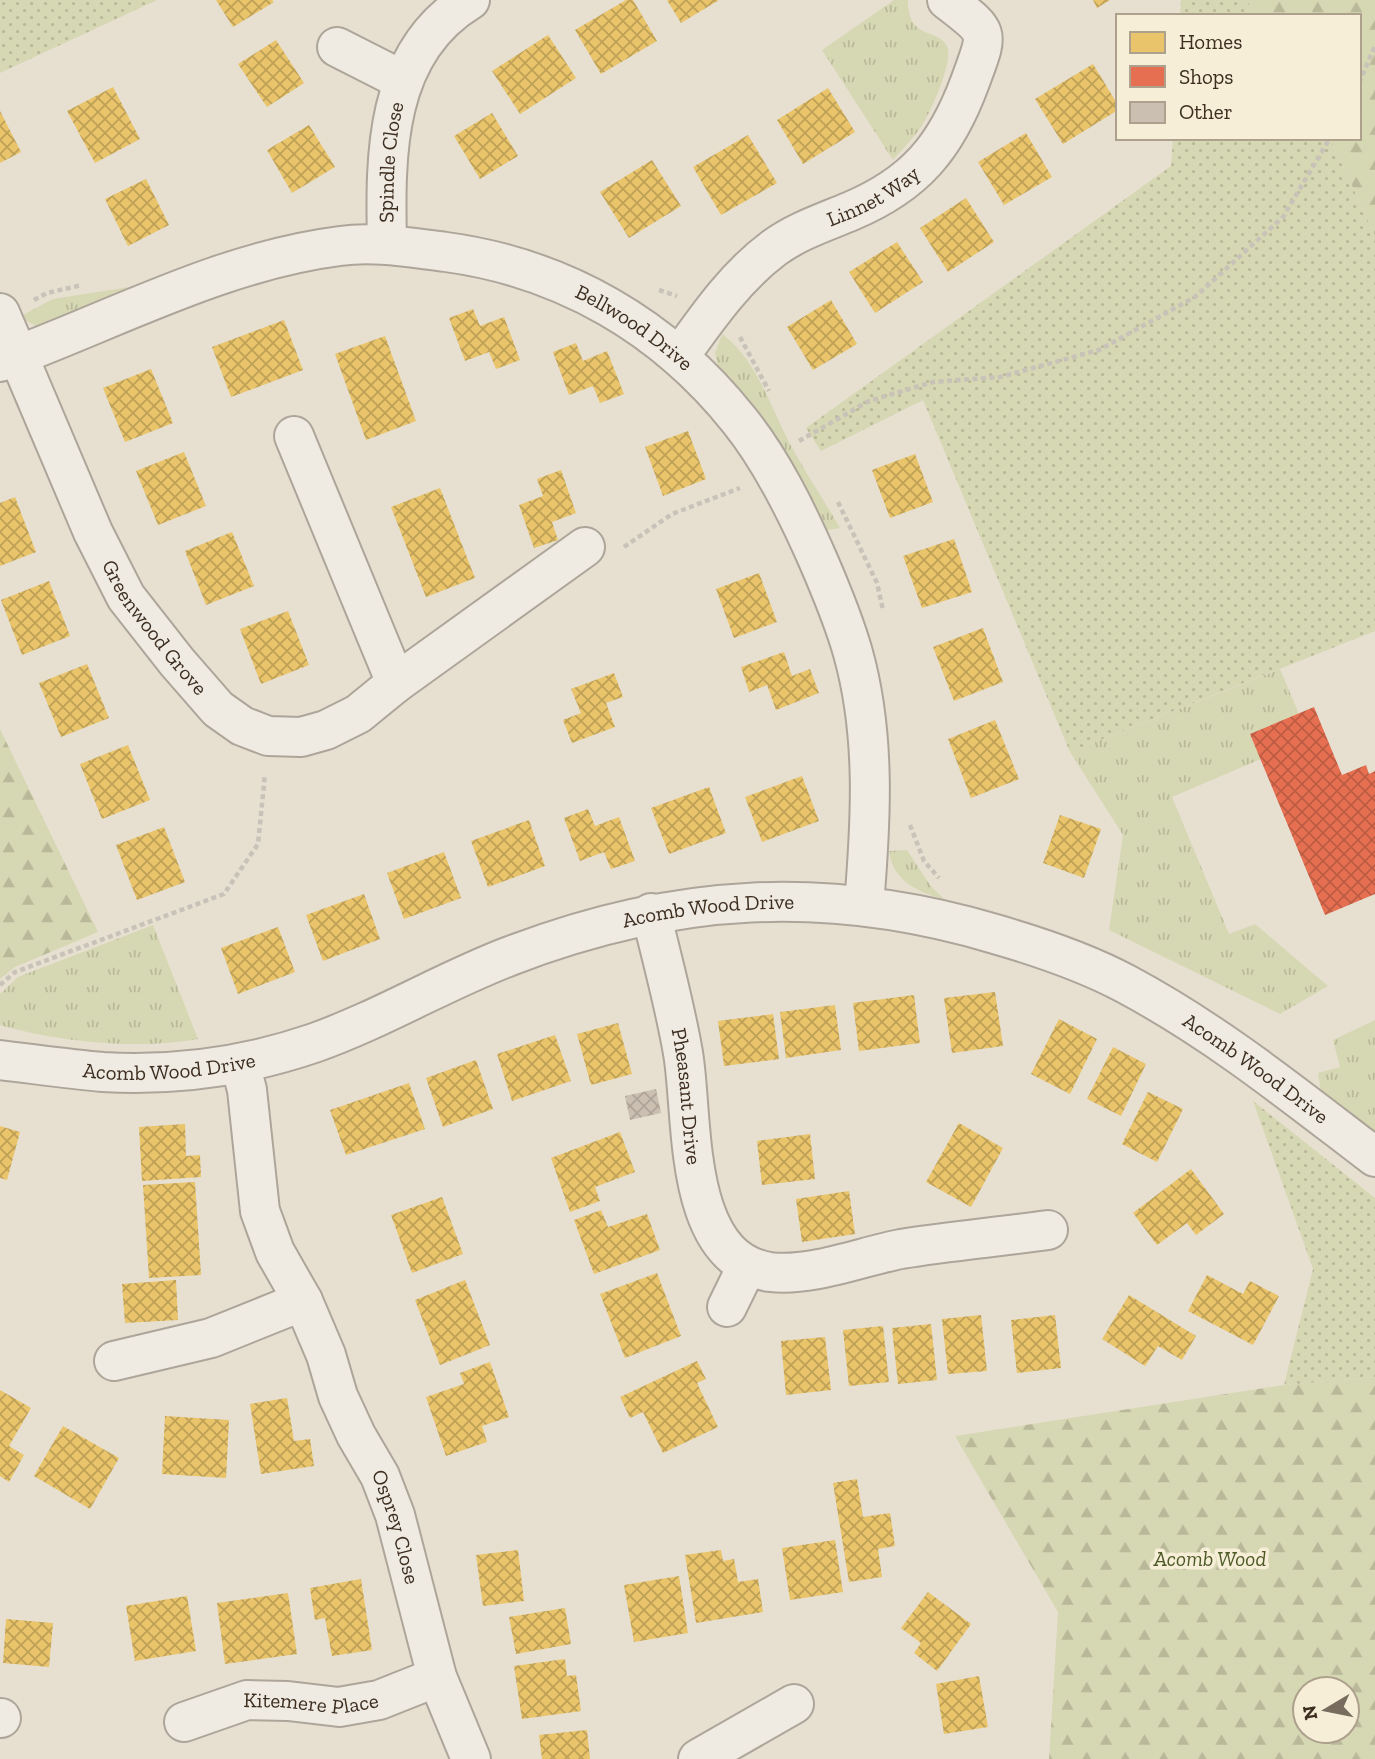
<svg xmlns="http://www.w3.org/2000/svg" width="1375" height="1759" font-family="'Zilla Slab',serif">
  <defs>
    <pattern id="grass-tufts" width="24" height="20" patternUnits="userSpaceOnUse" patternTransform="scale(1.75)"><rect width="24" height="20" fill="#d6d7b3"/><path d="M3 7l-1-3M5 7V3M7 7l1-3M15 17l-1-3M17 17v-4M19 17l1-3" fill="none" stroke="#b9b99a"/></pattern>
    <pattern id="forest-firs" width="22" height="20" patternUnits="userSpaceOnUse" patternTransform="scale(1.75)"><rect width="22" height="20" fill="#d6d7b3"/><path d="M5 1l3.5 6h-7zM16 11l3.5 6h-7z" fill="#b9b99a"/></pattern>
    <pattern id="park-dots" width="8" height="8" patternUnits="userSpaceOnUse" patternTransform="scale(1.75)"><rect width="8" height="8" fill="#d6d7b3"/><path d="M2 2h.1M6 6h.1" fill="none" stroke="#b9b99a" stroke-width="1.8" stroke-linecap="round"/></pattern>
    <pattern id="homes-cross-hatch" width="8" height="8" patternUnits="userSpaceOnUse" patternTransform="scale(1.75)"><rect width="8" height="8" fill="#e9c46a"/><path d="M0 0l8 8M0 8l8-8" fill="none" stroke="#bea057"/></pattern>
    <pattern id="shops-cross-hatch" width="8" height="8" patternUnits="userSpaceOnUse" patternTransform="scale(1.75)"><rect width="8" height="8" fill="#e76f51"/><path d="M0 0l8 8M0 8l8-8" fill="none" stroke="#bc5c43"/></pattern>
    <pattern id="building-cross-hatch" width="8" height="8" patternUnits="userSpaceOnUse" patternTransform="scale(1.75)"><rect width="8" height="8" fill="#cbbfb2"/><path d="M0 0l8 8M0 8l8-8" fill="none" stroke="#afa499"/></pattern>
  </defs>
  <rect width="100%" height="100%" fill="#e7e0d1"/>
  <g fill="url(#grass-tufts)">
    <path d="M894,0h14c0,41 29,27 39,46 7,13 -15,63 -23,76 -8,14 -21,26 -31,38l-71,-110z"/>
    <path d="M142,285l-98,42 -8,-1 -17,-9 34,-18z"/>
    <path d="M722,334c35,26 48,72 68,110 15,28 34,56 50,84l-18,3 -104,-164 -3,-14z"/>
    <path d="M1280,669l19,45 -49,20 11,25 -89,38 57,137 26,-10 73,62 -48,28 -171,-84 14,-95 -53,-83z"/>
    <path d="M907,850l23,35 14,14c-26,-6 -52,-19 -55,-48z"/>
    <path d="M153,925l45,114c-59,11 -140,3 -198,-14v-31l18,-17z"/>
    <path d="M1375,1020v113l-54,-41 -3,-19 22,-6 -7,-27z"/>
  </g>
  <g fill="url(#forest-firs)" fill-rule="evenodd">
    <path d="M1246,0h129v236l-45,-98h29v-122h-101z"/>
    <path d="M0,729l98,203 -83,35 -15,12z"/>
    <path d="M1375,1377v382h-326l9,-147 -103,-176 329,-51zM1305,1689h42v42h-42z"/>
  </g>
  <g fill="url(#park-dots)">
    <path d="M0,0h157l-157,73z"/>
    <path d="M1181,0h65l12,16h-78z"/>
    <path d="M1173,138h157l45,98v395l-305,121 -147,-352 -102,51 -15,-23 365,-262z"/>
    <path d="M1253,1101l122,97v179l-91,8 29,-116z"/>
  </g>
  <g fill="url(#homes-cross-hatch)">
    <path d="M216,0h56l2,2 -41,25z"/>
    <path d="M626,0h7l24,41 -56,33 -26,-44z"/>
    <path d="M667,0h52l-38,23z"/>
    <path d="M1093,0h17l-13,8z"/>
    <path d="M548,35l28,43 -56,36 -28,-43z"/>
    <path d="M276,40l28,43 -37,24 -29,-43z"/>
    <path d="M1093,64l25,41v5l-55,34 -28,-45z"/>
    <path d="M113,87l27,52 -45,24 -28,-52z"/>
    <path d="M828,88l27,44 -52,32 -26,-44z"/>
    <path d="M0,111l21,41 -21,11z"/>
    <path d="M492,113l26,43 -38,23 -26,-43z"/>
    <path d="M309,125l26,42 -43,26 -25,-43z"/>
    <path d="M1026,133l26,44 -48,28 -26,-43z"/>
    <path d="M748,135l29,48 -56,32 -28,-48z"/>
    <path d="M652,160l29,46 -52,32 -29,-46z"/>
    <path d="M146,179l23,46 -41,21 -23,-47z"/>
    <path d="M966,198l28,44 -46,30 -28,-44z"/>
    <path d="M897,242l26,40 -48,31 -26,-41z"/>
    <path d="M831,300l26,44 -44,26 -26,-43z"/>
    <path d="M473,309l7,17 24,-9 16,43 -24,9 -7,-17 -24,9 -16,-43z"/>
    <path d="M284,320l19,50 -72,27 -19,-50z"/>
    <path d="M385,336l31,85 -50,19 -31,-86z"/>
    <path d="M576,343l7,18 24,-10 17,43 -24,9 -7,-17 -24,9 -16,-43z"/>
    <path d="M151,369l22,54 -48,19 -22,-54z"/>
    <path d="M688,431l18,48 -43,17 -18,-49z"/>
    <path d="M184,452l22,54 -48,19 -22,-54z"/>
    <path d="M915,454l18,48 -43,16 -18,-48z"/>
    <path d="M561,470l15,43 -24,9 6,18 -24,8 -15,-43 24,-9 -6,-17z"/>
    <path d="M440,488l35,90 -49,19 -35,-90z"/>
    <path d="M15,497l21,55 -36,14v-63z"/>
    <path d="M232,532l22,54 -48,19 -21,-54z"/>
    <path d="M954,539l18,53 -50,16 -19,-52z"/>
    <path d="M759,573l18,49 -43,16 -18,-49z"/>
    <path d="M49,581l21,55 -48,19 -21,-55z"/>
    <path d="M288,611l21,54 -48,19 -21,-55z"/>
    <path d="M983,628l20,54 -49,19 -21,-54z"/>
    <path d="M784,652l8,24 18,-7 9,24 -43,17 -9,-25 -18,7 -8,-25z"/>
    <path d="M87,664l22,54 -48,19 -22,-54z"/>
    <path d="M614,673l9,24 -17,6 9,24 -43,16 -9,-23 18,-7 -10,-24z"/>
    <path d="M995,720l24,59 -48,19 -23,-59z"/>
    <path d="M128,745l22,55 -48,19 -22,-55z"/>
    <path d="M802,776l17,45 -57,21 -17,-45z"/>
    <path d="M709,787l17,46 -57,21 -18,-46z"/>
    <path d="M588,809l7,17 24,-9 16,44 -24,8 -7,-17 -24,9 -16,-43z"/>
    <path d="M1060,815l41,14 -17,49 -41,-15z"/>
    <path d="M529,820l16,46 -57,21 -17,-46z"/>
    <path d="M164,827l21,55 -48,18 -21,-55z"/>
    <path d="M444,852l17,46 -57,21 -17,-46z"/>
    <path d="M364,894l16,45 -57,22 -17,-46z"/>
    <path d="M278,927l17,45 -57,22 -17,-46z"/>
    <path d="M995,992l8,54 -51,7 -8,-55z"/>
    <path d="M914,995l6,48 -61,8 -6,-48z"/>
    <path d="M835,1005l6,45 -55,8 -6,-46z"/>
    <path d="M773,1014l6,45 -55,7 -6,-45z"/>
    <path d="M1059,1019l38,20 -27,55 -39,-20z"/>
    <path d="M618,1023l14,51 -41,11 -14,-51z"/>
    <path d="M555,1035l16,46 -59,20 -15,-47z"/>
    <path d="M1113,1047l33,17 -25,52 -34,-17z"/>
    <path d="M476,1060l17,49 -50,18 -17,-49z"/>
    <path d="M409,1083l16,46 -79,26 -16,-45z"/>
    <path d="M1148,1092l35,17 -26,53 -35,-18z"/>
    <path d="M959,1123l44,25 -32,59 -45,-25z"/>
    <path d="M185,1124l1,32 14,-1 1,22 -59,4 -3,-54z"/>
    <path d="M0,1126l20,6 -13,48 -7,-2z"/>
    <path d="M620,1132l15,40 -40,15 5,14 -30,11 -19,-54z"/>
    <path d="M810,1134l5,45 -53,6 -5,-44z"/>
    <path d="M1191,1169l33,45 -28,21 -9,-12 -30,22 -24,-32z"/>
    <path d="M195,1182l6,93 -52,3 -6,-93z"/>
    <path d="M849,1191l6,43 -53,8 -6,-43z"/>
    <path d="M442,1197l21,57 -51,19 -21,-58z"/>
    <path d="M601,1210l7,17 39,-13 13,36 -66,24 -20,-54z"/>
    <path d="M657,1273l24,63 -56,22 -25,-64z"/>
    <path d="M1207,1275l36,19 7,-13 29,15 -26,49 -65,-34z"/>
    <path d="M176,1280l2,40 -53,3 -3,-39z"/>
    <path d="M465,1280l25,65 -50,20 -25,-65z"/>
    <path d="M1129,1295l67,41 -14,24 -24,-14 -13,20 -43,-27z"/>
    <path d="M981,1315l6,56 -39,3 -6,-55z"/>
    <path d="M1055,1315l6,53 -44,5 -6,-53z"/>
    <path d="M931,1324l6,56 -39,4 -6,-56z"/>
    <path d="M883,1326l6,56 -40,4 -6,-56z"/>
    <path d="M825,1337l6,53 -45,5 -5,-54z"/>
    <path d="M697,1361l9,18 -9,4 21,44 -55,26 -20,-41 -13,6 -10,-21z"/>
    <path d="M490,1362l19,55 -27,9 5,16 -41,14 -20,-59 38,-13 -4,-11z"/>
    <path d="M0,1390l31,18 -22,38 15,9 -15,27 -9,-6z"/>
    <path d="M287,1398l7,43 16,-2 4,27 -53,8 -11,-70z"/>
    <path d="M165,1416l64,4 -3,58 -64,-4z"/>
    <path d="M63,1426l56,32 -29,51 -56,-33z"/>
    <path d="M857,1479l6,38 27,-4 5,33 -17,3 4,28 -33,5 -16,-99z"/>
    <path d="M835,1540l8,52 -53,8 -8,-52z"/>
    <path d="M518,1550l6,51 -41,5 -7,-51z"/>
    <path d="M721,1550l2,11 11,-2 4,23 20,-3 5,33 -67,11 -11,-68z"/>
    <path d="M679,1576l9,57 -54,9 -10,-57z"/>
    <path d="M361,1579l11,71 -40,6 -7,-38 -10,2 -5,-32z"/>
    <path d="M928,1592l43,32 -34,47 -23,-18 7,-10 -20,-15z"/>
    <path d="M288,1593l9,61 -72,10 -8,-61z"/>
    <path d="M187,1596l9,55 -61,10 -9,-55z"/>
    <path d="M565,1608l6,36 -55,10 -7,-37z"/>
    <path d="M6,1619l47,4 -4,44 -46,-4z"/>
    <path d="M565,1659l2,17 9,-1 5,36 -59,8 -8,-53z"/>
    <path d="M979,1676l9,51 -44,7 -8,-50z"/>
    <path d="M587,1730l3,29h-48l-3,-24z"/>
  </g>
  <path fill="url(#shops-cross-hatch)" d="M1314,707l28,68 24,-10 3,9 6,-3v123l-50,21 -75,-181z"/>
  <path fill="url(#building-cross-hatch)" d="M656,1089l5,24 -31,7 -5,-24z"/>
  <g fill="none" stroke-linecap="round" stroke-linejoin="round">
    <defs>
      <g id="minor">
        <path d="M337,47l65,33"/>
        <path id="s1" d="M387,244c-2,-89 -3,-192 83,-244"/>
        <path id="s2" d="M0,313l93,219 33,65 51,65 41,47 24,17 26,10 33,1 25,-7 32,-16 38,-31 189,-136"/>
        <path id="s3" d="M679,357c28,-39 56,-80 95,-109 23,-17 51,-26 77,-37 64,-27 95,-64 119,-129 19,-52 21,-48 -23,-82"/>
        <path id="s4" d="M0,362c112,-41 221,-101 340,-116 35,-5 71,2 106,6 118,16 219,75 293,168 33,41 58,92 79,140 13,30 26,61 35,93 23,82 18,168 11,252"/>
        <path d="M294,436l102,247"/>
        <path id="s5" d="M651,913c11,46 24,93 32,140 11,63 -2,206 87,219 41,5 90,-15 131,-23 48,-8 98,-12 147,-19"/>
        <path id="s6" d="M0,1060c34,4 69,9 103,12 71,4 144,-6 211,-29 68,-24 130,-62 196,-87 164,-63 316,-72 485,-22 45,13 90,28 131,50 90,48 169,112 249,173"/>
        <path id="s7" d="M240,1063l7,27 13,121 15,41 28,49 23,54 12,41 18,39 24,41 15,39 42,162 34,82"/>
        <path d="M727,1307l20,-41"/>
        <path d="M114,1361l97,-23 92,-37"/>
        <path d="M0,1718h1"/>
        <path id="s8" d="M184,1722l63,-22 41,1 51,6 40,-7 58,-23"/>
        <path d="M698,1759l96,-55"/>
      </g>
    </defs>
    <use href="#minor" stroke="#ada599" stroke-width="42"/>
    <g stroke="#c8c2b9" stroke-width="4.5" stroke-dasharray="5 3.5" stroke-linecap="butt">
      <path d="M1359,83l16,-37"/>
      <path d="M659,290l18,6"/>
      <path d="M34,300l13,-7 35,-8"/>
      <path d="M740,337l29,54"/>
      <path d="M799,441l70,-40 64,-19 67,-5 99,-27 96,-53 88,-80 47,-79"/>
      <path d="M838,502l39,81 6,27"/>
      <path d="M624,547l48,-33 68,-26"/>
      <path d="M910,825l14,36 15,17"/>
      <path d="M0,985l15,-13 209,-78 34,-50 7,-70"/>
    </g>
    <use href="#minor" stroke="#efebe3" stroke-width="38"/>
  </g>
  <g text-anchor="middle" stroke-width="7" stroke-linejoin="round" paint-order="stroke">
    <g font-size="21" fill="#3d2e20" stroke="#f7eed8">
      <text dy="7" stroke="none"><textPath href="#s1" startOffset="82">Spindle Close</textPath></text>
      <text dy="7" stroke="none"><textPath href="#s3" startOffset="257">Linnet Way</textPath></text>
      <text dy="7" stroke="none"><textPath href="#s4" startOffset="672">Bellwood Drive</textPath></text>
      <text dy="7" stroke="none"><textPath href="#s2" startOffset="352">Greenwood Grove</textPath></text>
      <text dy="7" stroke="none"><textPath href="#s6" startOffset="737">Acomb Wood Drive</textPath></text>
      <text dy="7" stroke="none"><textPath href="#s6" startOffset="170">Acomb Wood Drive</textPath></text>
      <text dy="7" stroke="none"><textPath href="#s6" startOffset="1323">Acomb Wood Drive</textPath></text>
      <text dy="7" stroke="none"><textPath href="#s5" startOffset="187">Pheasant Drive</textPath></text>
      <text dy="7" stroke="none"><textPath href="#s7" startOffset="495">Osprey Close</textPath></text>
      <text dy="7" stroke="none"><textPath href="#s8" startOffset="131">Kitemere Place</textPath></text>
    </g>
    <g font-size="21" font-style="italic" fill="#4d5a26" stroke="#f7eed8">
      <text x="1210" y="1566">Acomb Wood</text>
    </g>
  </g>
  <rect x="1116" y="14" width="245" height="126" fill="#f7eed8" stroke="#ada18e" stroke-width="2"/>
  <rect x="1130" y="32" width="35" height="21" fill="#e9c46a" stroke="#ada18e" stroke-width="2"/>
  <text x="1179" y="49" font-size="21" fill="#3d2e20">Homes</text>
  <rect x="1130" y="66" width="35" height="21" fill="#e76f51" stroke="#ada18e" stroke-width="2"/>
  <text x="1179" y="84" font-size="21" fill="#3d2e20">Shops</text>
  <rect x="1130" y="102" width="35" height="21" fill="#cbbfb2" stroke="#ada18e" stroke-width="2"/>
  <text x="1179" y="119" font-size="21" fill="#3d2e20">Other</text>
  <g transform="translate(1326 1710) rotate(260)"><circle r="33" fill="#f7eed8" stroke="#ada18e" stroke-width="2"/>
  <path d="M0-5L12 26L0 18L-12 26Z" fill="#786c5e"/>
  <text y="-10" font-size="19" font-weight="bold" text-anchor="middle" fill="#3d2e20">N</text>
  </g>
</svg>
